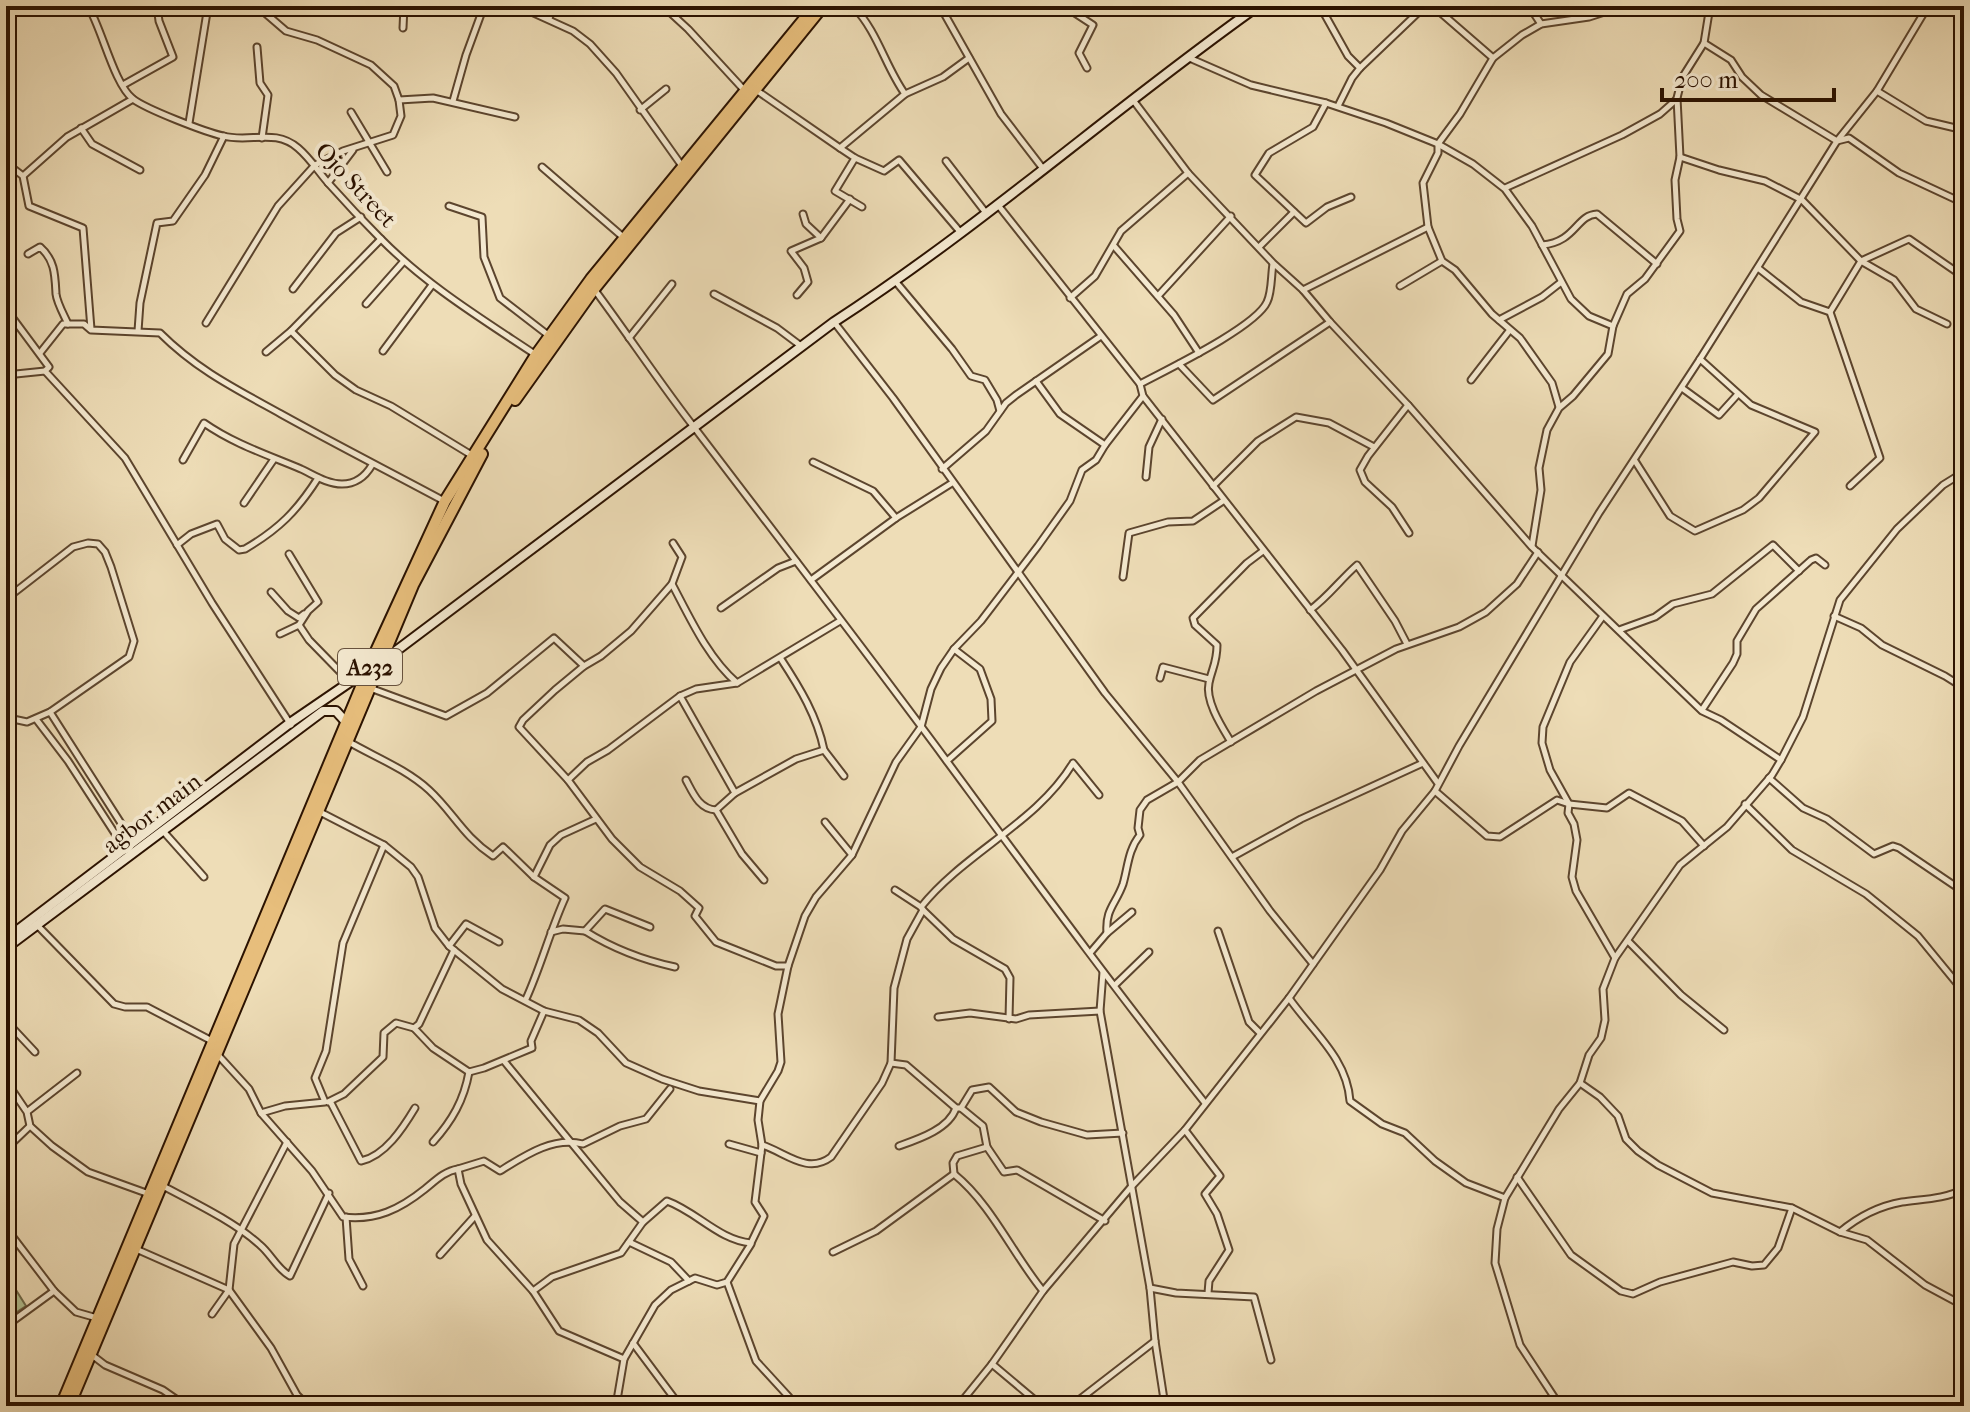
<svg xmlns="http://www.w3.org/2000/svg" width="1970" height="1412" font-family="'IM FELL French Canon',serif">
  <rect width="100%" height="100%" fill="#eeddb7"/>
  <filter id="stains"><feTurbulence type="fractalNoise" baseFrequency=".0025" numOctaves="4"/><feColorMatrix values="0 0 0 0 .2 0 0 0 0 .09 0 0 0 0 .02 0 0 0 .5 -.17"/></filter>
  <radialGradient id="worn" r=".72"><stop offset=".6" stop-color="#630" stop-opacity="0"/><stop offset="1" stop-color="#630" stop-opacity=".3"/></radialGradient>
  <path fill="#b2c293" stroke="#6e6a4a" stroke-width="2" d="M6,1274l20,32 -20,13z"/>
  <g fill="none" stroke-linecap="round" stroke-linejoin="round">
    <defs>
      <g id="street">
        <path d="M88,6c14,23 26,78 45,93 13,10 72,33 90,37 27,7 52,-8 75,12 13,11 21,25 32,37 16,18 33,36 50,53 46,47 102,81 156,117"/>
        <path d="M257,6l29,25 31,9 54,25 23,21 5,14 34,-2 82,19"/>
        <path d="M518,6l55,25 17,13 26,29 66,93"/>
        <path d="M663,6l25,23 57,62"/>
        <path d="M853,6c25,26 32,60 52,88l38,-17 26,-19"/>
        <path d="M940,6l61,108 43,56"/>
        <path d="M1064,6l29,19 -14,28 8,15"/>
        <path d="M1320,6l28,50 12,12"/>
        <path d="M1433,6l60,52"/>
        <path d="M1529,6l12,18"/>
        <path d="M1954,6l10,4"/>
        <path d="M549,19l3,-13"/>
        <path d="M403,28l1,-22"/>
        <path d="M1704,43l27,17 11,17 19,18 76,46 12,-3 50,35 60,28"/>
        <path d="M257,47l3,36 8,12 -6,43"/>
        <path d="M1187,57l64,28 75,18 60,20 52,21 35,20 32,25 27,37 39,73 18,17 24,10"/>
        <path d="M123,85l50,-28 -14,-36 -2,-15"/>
        <path d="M756,90l84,58 65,-54"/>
        <path d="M1877,91l49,30 38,9"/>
        <path d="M1133,100l55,73 85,90 30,27 27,32 78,83 124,142 170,164 19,9 60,40"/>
        <path d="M453,101l13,-46 18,-49"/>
        <path d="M1326,103l-13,24 -44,26 -14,22 51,48 21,-16 24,-10"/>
        <path d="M1338,106l14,-28 8,-10 65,-62"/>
        <path d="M640,110l26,-21"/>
        <path d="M351,112l36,60"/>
        <path d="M189,123l19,-117"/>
        <path d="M81,128l11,16 48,26"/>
        <path d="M840,148l15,10 29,13 15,-11 62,73"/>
        <path d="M1680,157l39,13 46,11 37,19 59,61 33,19 22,29 31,15"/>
        <path d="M855,158l-20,33 27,16"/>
        <path d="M946,161l40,52"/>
        <path d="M6,163l17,13 6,30 54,22 8,101"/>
        <path d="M542,167l81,70"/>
        <path d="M23,176l44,-39 66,-38"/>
        <path d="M328,183l25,-33"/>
        <path d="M1505,188l117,-53 38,-21 17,-15"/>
        <path d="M998,205l142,179 3,12 199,254 95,132"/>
        <path d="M449,206l33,11 2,40 16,41 48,37"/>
        <path d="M803,214l3,10 15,14"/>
        <path d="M1542,245c34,-3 34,-30 55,-31l60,50"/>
        <path d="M1114,246l60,69 25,38"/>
        <path d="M1260,246l34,-34"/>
        <path d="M28,254l12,-7c15,13 15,28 16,47 1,9 8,21 12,30"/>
        <path d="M1758,268l43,34 29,10 31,-51 48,-22 55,38"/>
        <path d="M896,282l56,67 19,27 14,4 12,20 3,11"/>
        <path d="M1400,286l42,-25"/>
        <path d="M293,289l43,-56 25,-16"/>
        <path d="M594,289c35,47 67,96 103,142 83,109 167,218 249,329 85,115 170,231 259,343"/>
        <path d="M1303,290l125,-63"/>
        <path d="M714,294l63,34 24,18"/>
        <path d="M797,295l11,-13 -4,-14 -13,-17 30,-13 29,-39"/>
        <path d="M1158,296l73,-80"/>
        <path d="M1070,298l25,-22 26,-45 67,-58"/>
        <path d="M366,304l38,-43"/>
        <path d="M6,309l43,58 -4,4 80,87 87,145 79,122"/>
        <path d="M1830,312l50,146 -30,28"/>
        <path d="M1499,320l43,-23 18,-14"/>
        <path d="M834,322l59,76 212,295 73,89 92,129 43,53"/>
        <path d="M206,323l72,-117 37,-41 28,-14 50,-16 8,-19 -2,-16"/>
        <path d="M138,331l2,-28 17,-80 16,-2 32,-46 19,-39"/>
        <path d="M291,331l44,44 21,15 35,16 82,50"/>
        <path d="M629,338l43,-54"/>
        <path d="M383,351l49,-66"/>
        <path d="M266,352l25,-21 90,-92"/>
        <path d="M40,353l23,-29h21l7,6 69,3c37,37 76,56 121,81 54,30 109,58 163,87"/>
        <path d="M1179,364l34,36 117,-78"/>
        <path d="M6,375l39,-4"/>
        <path d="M1471,380l38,-49"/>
        <path d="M1036,381l24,33 45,31"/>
        <path d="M1140,384c26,-14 116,-57 127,-82 5,-10 4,-26 6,-38"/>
        <path d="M1682,388l37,27 19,-21"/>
        <path d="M1408,405l-40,51 -8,14 5,12 27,25 17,26"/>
        <path d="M1559,407l-7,-24 -32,-45 -28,-24 -37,-44 -13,-9 -14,-34 -5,-44 15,-30v-9l22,-30 33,-56 29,-23 19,-11 48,-7 34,-11"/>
        <path d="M183,460l21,-37c30,21 64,32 97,46 13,6 26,15 41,15 14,0 23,-7 30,-19"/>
        <path d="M1635,461l35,55 25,15 48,-21 16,-12 56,-66 -64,-27 -51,-46"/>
        <path d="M813,462l60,29 23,27"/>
        <path d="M942,469l44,-38 20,-28 10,-8 85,-59"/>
        <path d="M1146,477l3,-30 13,-28"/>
        <path d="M1213,486l45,-45 38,-24 33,6 45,24"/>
        <path d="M244,503l30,-44"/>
        <path d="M673,543l9,14 -10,27 -41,47 -30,25 -17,10 -29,24 -32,30 -4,7 49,53 44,59 28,28 40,24 19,17 -4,8 21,26 60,24h12"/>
        <path d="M177,545l14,-11 26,-10 8,15 14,11 6,-1c34,-20 52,-38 73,-71"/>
        <path d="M1532,546l9,-56 -2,-22 8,-38 12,-22 14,-12 35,-42 5,-28 14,-32 18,-15 35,-48 -3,-12 -2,-39 5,-23 -3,-59 5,-20 22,-35 6,-37"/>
        <path d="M289,554l29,48 -10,9 -9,14 10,15 41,42"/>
        <path d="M1123,577l6,-44 39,-11 25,-1 30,-20"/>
        <path d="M811,580l85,-62 56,-35"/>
        <path d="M672,584c18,34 36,74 65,99"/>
        <path d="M271,592l17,19 11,7 5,-4"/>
        <path d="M6,599l67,-52 15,-4 10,1 7,8 6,15 23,74 -5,16 -79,55 -23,10 -14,-3"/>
        <path d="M721,608l57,-40 18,-7"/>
        <path d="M1310,610c18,-13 30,-30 47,-45l38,56 12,23"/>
        <path d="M1603,616l-33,46 -27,65 -1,16 8,27 19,34 -1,9 6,11 3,16 -5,37 4,14 39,67"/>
        <path d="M1834,616l27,12 21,17 63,31 19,12"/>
        <path d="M1619,630l36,-13 18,-13 39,-10 61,-49 26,26"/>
        <path d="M280,634l19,-9"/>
        <path d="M1160,678l3,-11 46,12"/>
        <path d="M370,688l76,28 41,-23 67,-55 30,28"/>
        <path d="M1702,710l31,-47 4,-9v-13l19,-32 55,-49 5,-2 9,7"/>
        <path d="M50,712l83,130"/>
        <path d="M36,719l32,42 57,88"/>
        <path d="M349,742c26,15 57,27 80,48 24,22 34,46 64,66l10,-9 31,30 31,21c-15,33 -24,68 -39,101"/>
        <path d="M1231,742c-9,-15 -26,-41 -22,-59 3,-15 8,-20 8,-38l-22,-20 -2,-7 54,-55 16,-12"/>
        <path d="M824,750l20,26"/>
        <path d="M947,761l45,-40 -1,-22 -11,-30 -26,-20"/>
        <path d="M1769,778l34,30 24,11 47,35 19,-8 6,2 65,44"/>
        <path d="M568,780l19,-18 21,-12 72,-54"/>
        <path d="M686,780c7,13 13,29 30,30l19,-17 -55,-97 16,-7 41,-6 103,-62"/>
        <path d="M1435,791l52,45 13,1 57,-37 12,4 38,4 22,-15 53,28 22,25"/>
        <path d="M735,793l61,-34 28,-9c-7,-34 -24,-62 -43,-91"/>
        <path d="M1099,795l-26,-32c-36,60 -108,89 -152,144l2,3 -16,29 -13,49 -3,75 -9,20 -51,74c-24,18 -46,-5 -69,-12l-4,-25 2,-19 18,-30 3,-9 -3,-48 10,-48 17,-50 11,-19 36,-42 44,-93 25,-35 10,-38 10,-21 13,-19 27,-28 57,-75 32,-45 12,-31 14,-10 9,-15 38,-49"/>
        <path d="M1745,804l47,46 74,44 52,42 46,56"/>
        <path d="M716,810l26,44 22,26"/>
        <path d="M318,811l66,34 27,22 7,10 17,51 14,18 53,43 42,22 35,9 19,13 28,30 36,16 37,12 61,10"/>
        <path d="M825,822l27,33"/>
        <path d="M163,831l41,46"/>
        <path d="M1232,857l69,-38 122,-56"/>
        <path d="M534,877l16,-32 11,-10 35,-16"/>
        <path d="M895,890l26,17"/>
        <path d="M923,910l30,29 52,30 5,9 -1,41"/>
        <path d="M37,925l77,79 11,3h22l65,34"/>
        <path d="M585,931c27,17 58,29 90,36"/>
        <path d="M1218,931l31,91 11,11"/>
        <path d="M551,932l12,-3 22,2 20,-22 45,18"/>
        <path d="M1107,933c-2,-24 9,-29 16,-49 5,-17 5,-34 17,-49l-2,-7 2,-18 7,-10 31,-18 22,-22 116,-69 80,-42 63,-22 27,-15 31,-28 21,-32"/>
        <path d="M1628,941l53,54 43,35"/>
        <path d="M449,946l17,-22 33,18"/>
        <path d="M454,950l-35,74 -5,4 19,20 36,24 15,-4 48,-20 -1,-7 13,-30"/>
        <path d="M1090,953l17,-20 25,-21"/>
        <path d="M1103,972l-3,39 50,277 5,53 10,65"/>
        <path d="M1115,985l34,-33"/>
        <path d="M1289,998c23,33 58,60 61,103l32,23 23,9 30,28 31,22 39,15"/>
        <path d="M938,1017l32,-4 46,6 13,-4 71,-4"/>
        <path d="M6,1021l29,31"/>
        <path d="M218,1055l31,34 12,24 51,58 31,46c33,4 57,-8 82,-28 11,-9 20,-18 33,-20l3,15 26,56 46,51 26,40 65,28"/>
        <path d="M504,1061l116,141 23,20 24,-21c30,11 52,39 84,42l13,-27 -9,-14 7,-57"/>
        <path d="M891,1063l15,2 50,43h5l11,-18 17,-3 27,25 25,10 46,13 36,-2"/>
        <path d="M6,1081l21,31 3,14 22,20 36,26 61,22"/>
        <path d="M1580,1083l20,14 18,19 8,23 12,12 20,14 54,28 80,15 48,24 27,8 58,45 39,21"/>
        <path d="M328,1102l16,-8 39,-37 1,-24 12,-10 18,5"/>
        <path d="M331,1103l30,58c24,-5 42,-33 54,-53"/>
        <path d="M28,1111l49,-38"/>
        <path d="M261,1113l24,-7 40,-4 -10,-24 11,-27 17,-108 41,-98"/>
        <path d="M1185,1130l35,46 -15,18 12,20 12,36 -20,31 -1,12"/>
        <path d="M433,1142c19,-21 31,-42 36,-70"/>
        <path d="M729,1144l32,9"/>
        <path d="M899,1146c20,-7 50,-17 57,-38"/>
        <path d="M987,1147l17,25 13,-2 88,51"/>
        <path d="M6,1149l24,-23"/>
        <path d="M458,1169l26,-8 16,10c24,-15 53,-35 83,-27l37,-18 26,-7 24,-30"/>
        <path d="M954,1174l-1,-11 4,-7 30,-9 -4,-21 -22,-18"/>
        <path d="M1517,1177l54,78 50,36 12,3 27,-12 73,-20 19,4 12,-1 14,-17 14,-40"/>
        <path d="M163,1186c30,16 72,36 97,59 11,9 17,24 30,31l39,-83"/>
        <path d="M346,1217l3,42 14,27"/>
        <path d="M6,1228l48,63 22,21 21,6"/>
        <path d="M1840,1232c18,-15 39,-26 62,-30 21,-3 43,-3 62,-13"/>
        <path d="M629,1242l42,20 18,19"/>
        <path d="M136,1249l93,41 42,58 26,47 11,11"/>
        <path d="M833,1252l43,-21 78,-57c38,31 58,79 89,117"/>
        <path d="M440,1255l35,-39"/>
        <path d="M727,1282l29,79 33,36 3,9"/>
        <path d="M1150,1288l26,5 78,4 17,63"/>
        <path d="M533,1291l19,-14 69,-24 22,-31"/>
        <path d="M212,1314l17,-24 5,-46 53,-102"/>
        <path d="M6,1326l48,-35"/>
        <path d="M633,1343l47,63"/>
        <path d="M92,1355l13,10 58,25 23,16"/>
        <path d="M992,1364l50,42"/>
        <path d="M616,1406l8,-47 31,-54 16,-15 24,-12 22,7 10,-3 24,-38"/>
        <path d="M958,1406l34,-42 51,-73 88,-104 54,-57 104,-132 91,-128 22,-39 33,-40 24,-45 140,-233 101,-154 137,-218 40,-50 51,-85"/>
        <path d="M1071,1406l84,-65"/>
        <path d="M1560,1406l-40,-61 -25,-82 2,-34 8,-31 54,-89 21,-26 9,-28 12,-17 4,-18 -2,-31 12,-31 65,-93 47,-38 45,-52 9,-15 22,-43 37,-117 57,-71 46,-44 21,-13"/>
      </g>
      <g id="secondary">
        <path d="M380,663l454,-341c148,-96 280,-214 424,-316"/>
        <path d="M6,939l284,-216 60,-41 21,-27"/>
        <path d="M6,948l317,-237h13l10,11"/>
      </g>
      <g id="highway">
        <path d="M515,400l79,-111 229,-283"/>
        <path d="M61,1406l316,-757 68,-148 91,-146 55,-76 224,-273"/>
        <path d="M69,1406l344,-821 69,-131"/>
      </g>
    </defs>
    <use href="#street" stroke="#5c452e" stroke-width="9"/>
    <use href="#secondary" stroke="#2b1200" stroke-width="12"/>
    <use href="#highway" stroke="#2b1200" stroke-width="14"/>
    <use href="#street" stroke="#f4e9d0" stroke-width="5"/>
    <use href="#secondary" stroke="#f4e9d0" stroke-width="8"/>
    <use href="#highway" stroke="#e7be7c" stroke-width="10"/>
  </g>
  <g text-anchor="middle" stroke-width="8" stroke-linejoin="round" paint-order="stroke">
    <rect fill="#f4e9d0" stroke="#67523e" stroke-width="2" x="338" y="649" width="64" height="36" rx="6"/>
    <g font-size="22" font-weight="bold" fill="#2b1200">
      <text x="370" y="675">A232</text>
    </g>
    <g font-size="24" fill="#2b1200" stroke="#f4e9d0">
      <text transform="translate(356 185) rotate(47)" y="8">Ojo Street</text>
      <text transform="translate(152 813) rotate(-37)" y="8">agbor main</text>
    </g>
  </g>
  <rect width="1970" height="1412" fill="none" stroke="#eeddb7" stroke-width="32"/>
  <rect x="8" y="8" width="1954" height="1396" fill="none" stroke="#2b1200" stroke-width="4"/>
  <rect x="16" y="16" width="1938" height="1380" fill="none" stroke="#2b1200" stroke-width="2"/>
  <path d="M1662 88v12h172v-12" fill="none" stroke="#2b1200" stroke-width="4"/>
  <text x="1674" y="88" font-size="24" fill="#2b1200" stroke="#f4e9d0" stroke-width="6" paint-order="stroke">200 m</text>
  <rect width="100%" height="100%" filter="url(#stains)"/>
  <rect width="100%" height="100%" fill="url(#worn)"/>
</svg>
